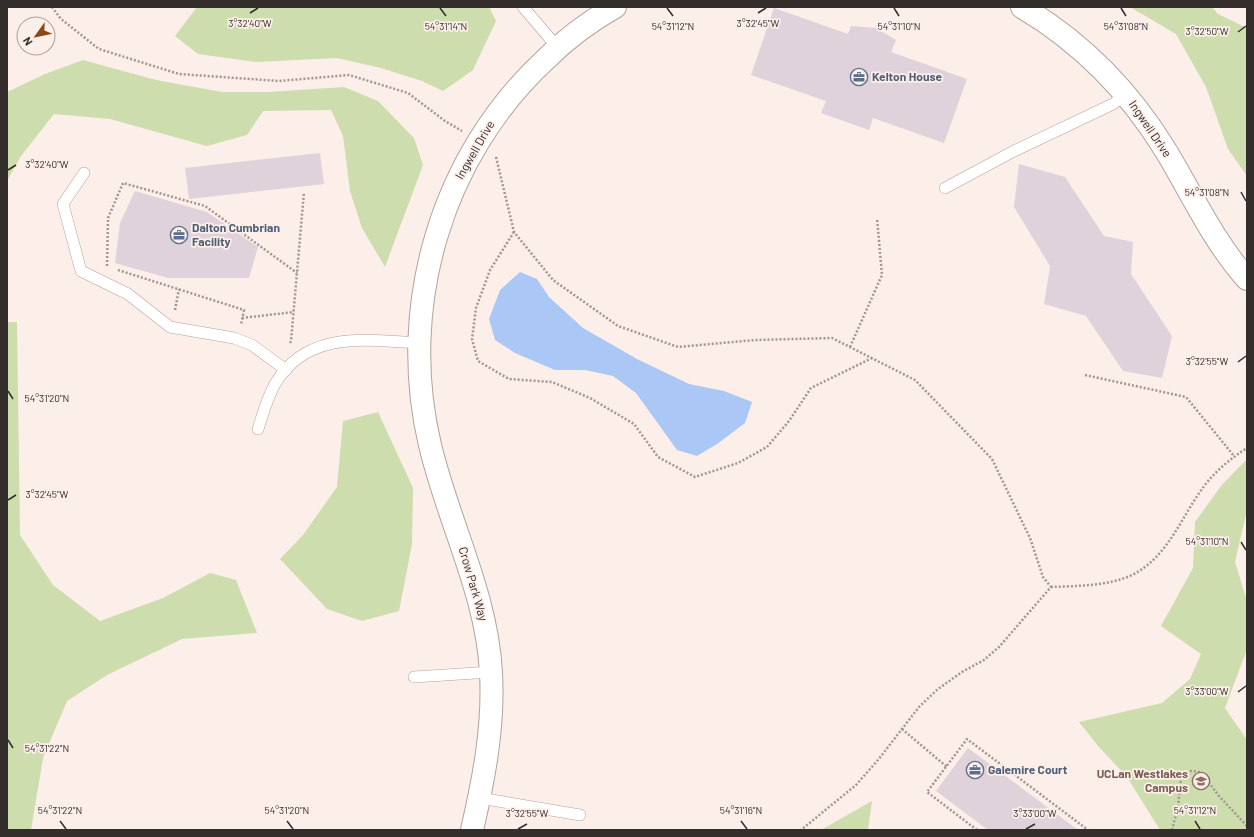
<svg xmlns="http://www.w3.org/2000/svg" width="1254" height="837" font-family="Barlow,sans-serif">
  <rect width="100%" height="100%" fill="#fceee8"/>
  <g fill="#ceddae">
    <path d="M197,7h292l7,14 -23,49 -30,21 -21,-10 -41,-13 -44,-10 -81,4 -58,-8 -23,-18z"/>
    <path d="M1130,7h82l6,7 29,14v148l-19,-27 -22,-62 -30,-53z"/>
    <path d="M83,60l73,20 66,12h47l75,-5 34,14 36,37 9,27 -38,102 -23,-39 -12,-37 -7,-55 -12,-26 -68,1 -16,24 -40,11 -97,-27 -56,-5 -33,42 -14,25v-89l38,-18z"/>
    <path d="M7,322h10l3,213 33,50 47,36 63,-23 47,-25 26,7 21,53 -75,6 -75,36 -40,26 -24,57 -12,72h-24z"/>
    <path d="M378,412l35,76 -1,56 -13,67 -37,10 -35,-12 -47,-50 23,-24 34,-48 6,-66z"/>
    <path d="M1247,459v51l-12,52 12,39v48l-22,59 22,32v90h-87l-33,-53 -28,-30 -20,-25 83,-19 28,-24 11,-25 -40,-28 32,-58 2,-46 26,-36z"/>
    <path d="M872,801l-4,29h-47z"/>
  </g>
  <path fill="#aac7f5" d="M520,272l17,7 12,18 34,31 54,31 52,25 35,7 28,11 -7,21 -28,21 -20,12 -20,-6 -41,-57 -23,-17 -28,-6h-30l-40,-17 -20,-13 -6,-21 11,-29z"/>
  <g fill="#dfd2da">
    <path d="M774,8l74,26 3,-8 25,2 20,12 -5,12 76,27 -23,64 -71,-25 -4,12 -48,-17 5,-12 -75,-26z"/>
    <path d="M320,153l4,31 -135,15 -4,-31z"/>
    <path d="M1019,164l46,13 39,59 29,6 -2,32 41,62 -10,42 -39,-7 -37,-55 -42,-12 6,-38 -36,-59z"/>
    <path d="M135,191l72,21 51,35 -9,31h-81l-53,-15 5,-40z"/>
    <path d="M968,748l110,82h-90l-52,-39z"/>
  </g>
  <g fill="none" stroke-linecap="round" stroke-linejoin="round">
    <defs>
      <g id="service">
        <path d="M523,7l35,41"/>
        <path d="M84,173l-21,31 18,67 47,23 42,33 64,11 18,7 34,25"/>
        <path d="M945,188l69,-37 99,-47 13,-10"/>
        <path d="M258,429c5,-15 9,-31 17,-45 32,-54 91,-44 143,-41"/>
        <path d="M414,677l77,-5"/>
        <path d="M480,798l100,17"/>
      </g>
      <g id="minor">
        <path d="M1022,7c59,35 108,85 144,144 26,43 47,90 81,128"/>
        <path d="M472,830c12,-52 22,-104 19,-157 -4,-80 -43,-151 -61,-228 -33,-138 11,-289 116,-386 20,-20 44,-38 69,-52"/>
      </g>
    </defs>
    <use href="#service" stroke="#b1a39d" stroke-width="12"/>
    <use href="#minor" stroke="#b1a39d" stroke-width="24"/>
    <g stroke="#a19692" stroke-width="2.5" stroke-dasharray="2 2" stroke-linecap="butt">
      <path d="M52,7l9,12 38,30 80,25 100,7 70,-6 59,18 37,28 17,10"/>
      <path d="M496,157l18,75 39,48 65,46 60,21 77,-7 77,-2 83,42 77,79 38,79 13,39 8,10 -52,60 -15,13 -22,12 -24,17 -19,18 -41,53 -22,25 -55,45"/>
      <path d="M514,232l-24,38 -14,38 -4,31 6,22 31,18 43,3 38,16 44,26 24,33 37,20 43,-14 29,-16 22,-26 22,-33 61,-30"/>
      <path d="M107,266l1,-48 15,-35 82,23 92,67"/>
      <path d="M118,270l126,40 -3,15"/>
      <path d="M175,310l4,-21"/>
      <path d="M242,318l52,-6"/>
      <path d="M290,343l1,-2 13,-149"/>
      <path d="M850,347l32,-72 -5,-57"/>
      <path d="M1085,375l101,22 48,59"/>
      <path d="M1051,587c25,-1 58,-1 81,-12 35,-17 49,-57 70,-86 12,-17 28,-30 45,-41"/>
      <path d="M902,729l45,38"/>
      <path d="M977,830l-50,-38 40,-53 121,91"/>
      <path d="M1172,830l6,-23 3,-29 10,-7 10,1 18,24 28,30"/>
    </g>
    <use href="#service" stroke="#fff" stroke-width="11"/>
    <use href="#minor" stroke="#fff" stroke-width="22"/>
  </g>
  <path fill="none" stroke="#332d2b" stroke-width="1.5" d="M440,8l6,8M667,8l6,8M894,8l5,8M1121,8l5,8M250,13l8,-5M758,13l8,-5M1238,32l8,-6M8,170l8,-5M1241,192l5,9M1238,362l8,-6M8,391l5,8M8,500l8,-5M1241,542l5,8M1238,692l8,-6M8,740l5,8M60,821l6,8M287,821l6,8M741,821l6,8M1195,821l5,8M518,829l9,-5M1026,829l9,-5"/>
  <defs>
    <symbol id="office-ring" viewBox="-11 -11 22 22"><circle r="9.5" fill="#fceee8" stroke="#5c6f8a" stroke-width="1.5"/><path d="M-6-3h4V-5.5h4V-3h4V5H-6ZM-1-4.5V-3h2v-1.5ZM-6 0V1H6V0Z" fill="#5c6f8a"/></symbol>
    <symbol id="university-ring" viewBox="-11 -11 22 22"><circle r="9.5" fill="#fceee8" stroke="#8d6e63" stroke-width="1.5"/><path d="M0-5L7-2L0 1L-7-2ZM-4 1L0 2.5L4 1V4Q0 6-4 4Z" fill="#8d6e63"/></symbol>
  </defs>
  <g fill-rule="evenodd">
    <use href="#office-ring" x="849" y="67" width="20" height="20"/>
    <use href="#office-ring" x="169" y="225" width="20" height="20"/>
    <use href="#office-ring" x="965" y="760" width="20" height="20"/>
    <use href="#university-ring" x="1191" y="771" width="20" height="20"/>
  </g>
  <g text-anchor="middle" stroke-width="3.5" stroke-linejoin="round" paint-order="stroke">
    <g font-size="12" font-weight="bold" fill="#4e5e75" stroke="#fceee8" text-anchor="start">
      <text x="872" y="81">Kelton House</text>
      <text x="192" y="232">Dalton Cumbrian<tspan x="192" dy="14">Facility</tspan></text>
      <text x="988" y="774">Galemire Court</text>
    </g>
    <g font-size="12" fill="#332d2b" stroke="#fceee8">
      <text transform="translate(1150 129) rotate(56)" y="4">Ingwell Drive</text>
      <text transform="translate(475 150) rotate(-60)" y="4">Ingwell Drive</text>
      <text transform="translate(473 584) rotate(74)" y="4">Crow Park Way</text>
    </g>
    <g font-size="12" font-weight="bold" fill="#785e54" stroke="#fceee8" text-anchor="end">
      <text x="1188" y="778">UCLan Westlakes<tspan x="1188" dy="14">Campus</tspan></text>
    </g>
  </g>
  <g font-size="10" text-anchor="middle" fill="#332d2b" stroke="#fceee8" stroke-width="3.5" stroke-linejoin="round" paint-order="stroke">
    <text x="250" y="27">3°32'40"W</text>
    <text x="758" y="27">3°32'45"W</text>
    <text x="446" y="30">54°31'14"N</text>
    <text x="673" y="30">54°31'12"N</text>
    <text x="899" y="30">54°31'10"N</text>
    <text x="1126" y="30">54°31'08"N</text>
    <text x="1207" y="35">3°32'50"W</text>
    <text x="47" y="168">3°32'40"W</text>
    <text x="1207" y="196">54°31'08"N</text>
    <text x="1207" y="365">3°32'55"W</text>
    <text x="47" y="402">54°31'20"N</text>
    <text x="47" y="498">3°32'45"W</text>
    <text x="1207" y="545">54°31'10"N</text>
    <text x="1207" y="695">3°33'00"W</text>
    <text x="47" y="752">54°31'22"N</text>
    <text x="60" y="814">54°31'22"N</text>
    <text x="287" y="814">54°31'20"N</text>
    <text x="741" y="814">54°31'16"N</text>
    <text x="1195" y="814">54°31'12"N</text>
    <text x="527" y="817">3°32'55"W</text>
    <text x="1035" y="817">3°33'00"W</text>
  </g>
  <rect width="1254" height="837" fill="none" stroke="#332d2b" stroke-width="16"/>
  <g transform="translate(36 36) rotate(237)"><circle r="19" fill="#fceee8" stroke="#aca19c"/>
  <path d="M0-3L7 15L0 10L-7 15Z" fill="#8b4917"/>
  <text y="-6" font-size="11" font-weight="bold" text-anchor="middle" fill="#332d2b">N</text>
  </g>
</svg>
